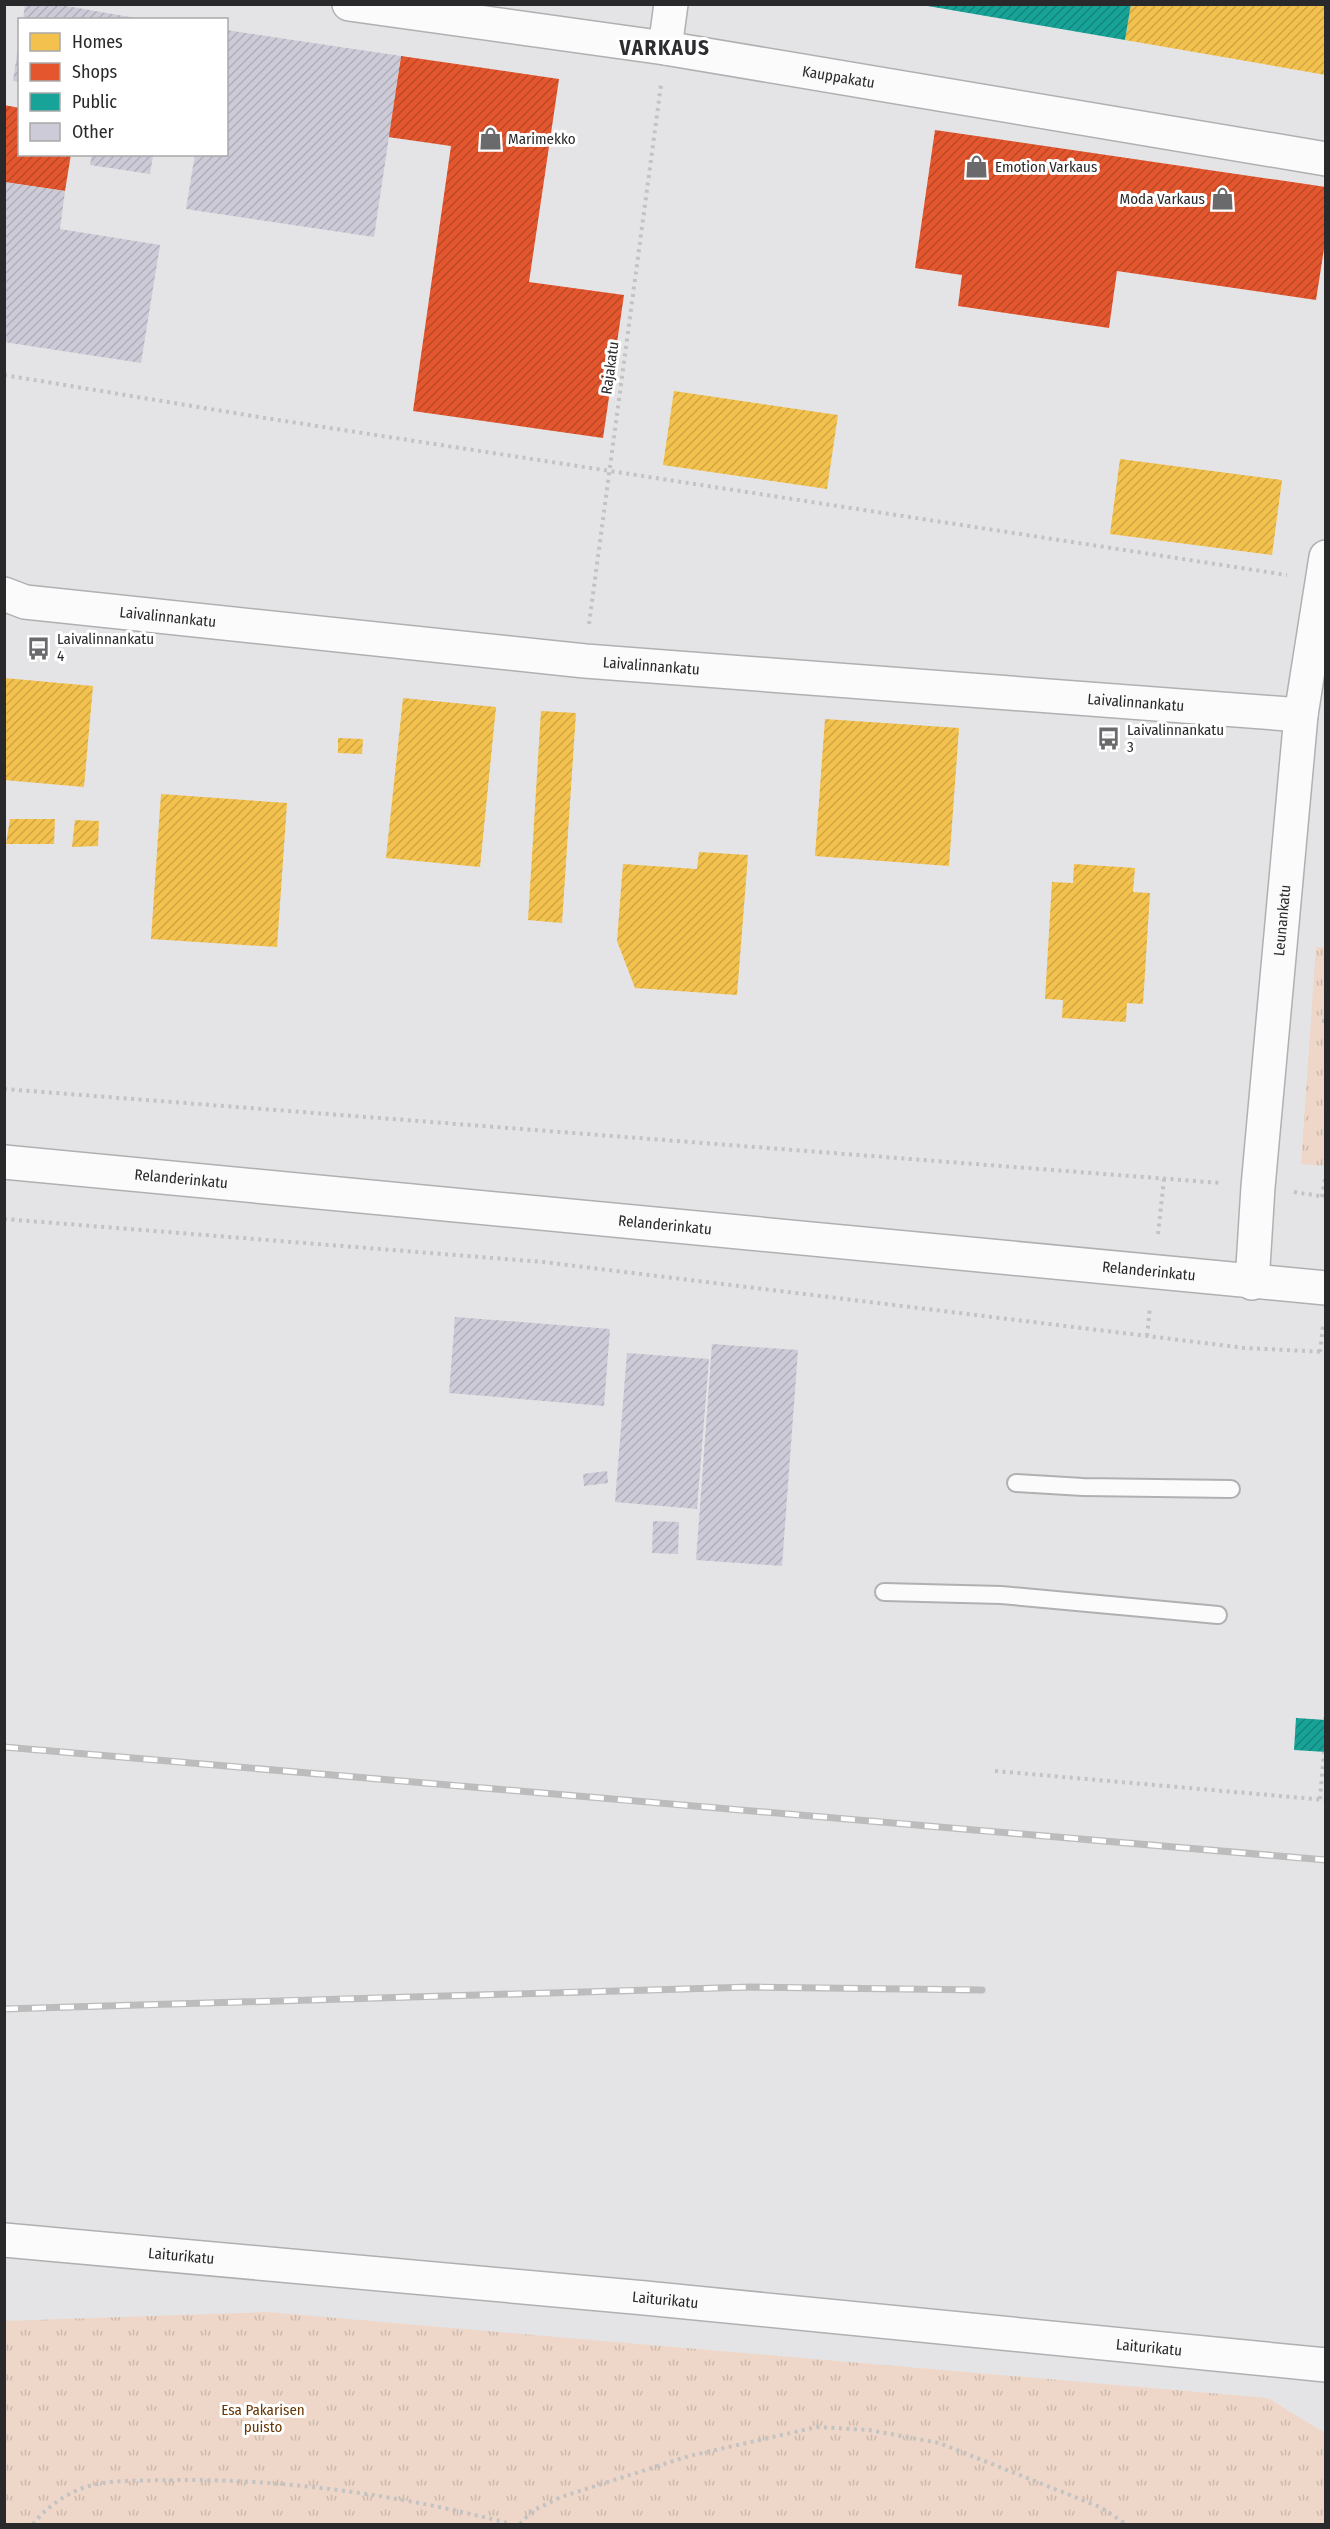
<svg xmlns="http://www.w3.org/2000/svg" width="1330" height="2529" font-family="'Fira Sans Condensed',sans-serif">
  <defs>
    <pattern id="grass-tufts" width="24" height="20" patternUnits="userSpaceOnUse" patternTransform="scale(1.5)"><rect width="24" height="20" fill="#eed7c8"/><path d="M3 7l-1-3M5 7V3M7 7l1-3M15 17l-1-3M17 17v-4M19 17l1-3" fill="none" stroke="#ccb9ac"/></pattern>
    <pattern id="homes-hatch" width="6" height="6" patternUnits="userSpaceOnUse" patternTransform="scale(1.5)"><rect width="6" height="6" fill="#f2c14e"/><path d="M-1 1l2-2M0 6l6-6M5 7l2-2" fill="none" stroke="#d0a644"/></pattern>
    <pattern id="shops-hatch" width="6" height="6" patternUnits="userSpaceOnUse" patternTransform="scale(1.5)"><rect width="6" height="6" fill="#e4572e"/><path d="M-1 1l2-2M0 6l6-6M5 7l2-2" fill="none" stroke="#b94827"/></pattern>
    <pattern id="public-hatch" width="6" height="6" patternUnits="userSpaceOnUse" patternTransform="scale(1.5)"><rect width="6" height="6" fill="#17a398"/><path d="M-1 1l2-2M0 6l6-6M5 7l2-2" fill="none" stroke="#15857c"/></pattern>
    <pattern id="building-hatch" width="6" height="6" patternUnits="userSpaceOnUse" patternTransform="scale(1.5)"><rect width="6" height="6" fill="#cdcbd7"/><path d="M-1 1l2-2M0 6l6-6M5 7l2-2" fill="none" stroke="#b0aeb9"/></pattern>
  </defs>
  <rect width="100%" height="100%" fill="#e4e4e6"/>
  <g fill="url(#grass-tufts)">
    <path d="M1316,947l10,1 -1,218 -24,-2z"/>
    <path d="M267,2312l1001,86 57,35v91h-1320v-203z"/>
  </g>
  <g fill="url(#homes-hatch)">
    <path d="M1131,4h195v71l-201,-35z"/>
    <path d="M674,391l164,24 -11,74 -164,-24z"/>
    <path d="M1120,459l162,21 -10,75 -162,-21z"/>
    <path d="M4,678l89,8 -9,101 -80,-7z"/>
    <path d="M403,698l93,9 -16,160 -94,-9z"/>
    <path d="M541,711l35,2 -14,210 -34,-3z"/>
    <path d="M825,719l134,9 -10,138 -134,-10z"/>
    <path d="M338,738l25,1 -1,15 -24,-1z"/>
    <path d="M161,794l126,9 -10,144 -126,-8z"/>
    <path d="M10,819h45l-1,25h-48z"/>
    <path d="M75,820l24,1 -1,25 -26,1z"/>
    <path d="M699,852l49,3 -11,140 -102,-7 -18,-47 6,-77 74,5z"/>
    <path d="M1074,864l61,4 -2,24 17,1 -7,111 -16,-1 -1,19 -64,-4 1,-18 -18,-1 7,-117 21,1z"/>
  </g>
  <g fill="url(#shops-hatch)">
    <path d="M401,56l158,23 -30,203 95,13 -21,143 -190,-27 38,-265 -63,-9z"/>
    <path d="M4,105l16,3v46h51l-6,37 -61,-9z"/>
    <path d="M935,130l391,57v49l-10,64 -199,-29 -8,57 -151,-22 4,-31 -47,-7z"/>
  </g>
  <g fill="url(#public-hatch)">
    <path d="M916,4h215l-6,36z"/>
    <path d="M1296,1718l30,2v32l-32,-2z"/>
  </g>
  <g fill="url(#building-hatch)">
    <path d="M25,4h30l92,16h-124z"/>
    <path d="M226,30l175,26 -27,181 -188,-28 9,-55h31z"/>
    <path d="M18,48h2v34l-7,-1z"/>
    <path d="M92,154l61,2 -3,18 -60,-9z"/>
    <path d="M4,182l61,9 -5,38 100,16 -19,118 -137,-21z"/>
    <path d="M455,1317l155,12 -6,77 -155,-13z"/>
    <path d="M712,1344l86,6 -16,216 -86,-6z"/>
    <path d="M627,1353l82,6 -12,150 -82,-7z"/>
    <path d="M607,1471l1,12 -24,3 -1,-12z"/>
    <path d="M653,1521l26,1 -1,32 -26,-1z"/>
  </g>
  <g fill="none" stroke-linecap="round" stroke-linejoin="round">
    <defs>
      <g id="service">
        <path d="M1016,1483l67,4 148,2"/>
        <path d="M884,1592l117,3 217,20"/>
      </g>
      <g id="minor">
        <path id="s1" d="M349,4l316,44 661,111"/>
        <path d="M665,48l6,-44"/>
        <path id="s2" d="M4,594l21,8 560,59 716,54"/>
        <path id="s3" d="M1252,1283l6,-96 43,-472 25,-158"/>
        <path id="s4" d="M4,2240l641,58 681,67"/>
      </g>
      <g id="secondary">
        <path id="s5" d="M4,1162l1322,126"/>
      </g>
    </defs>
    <use href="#service" stroke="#b0b0b2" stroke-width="20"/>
    <use href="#minor" stroke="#b0b0b2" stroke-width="36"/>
    <use href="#secondary" stroke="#b0b0b2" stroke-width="36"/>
    <g stroke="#c3c3c4" stroke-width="4" stroke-dasharray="3 4.5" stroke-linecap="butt">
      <path d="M4,375l261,43 1022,157"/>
      <path d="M589,624l72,-539"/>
      <path d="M1322,1021h4"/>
      <path d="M4,1089l1217,94"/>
      <path d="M1294,1192l32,5"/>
      <path d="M1322,1197l4,-25"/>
      <path d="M4,1219l539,43 702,86 81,4"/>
      <path d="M1158,1234l6,-55"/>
      <path d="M1147,1336l3,-29"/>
      <path d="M1320,1352l3,-26"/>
      <path d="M1325,1720l1,-6"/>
      <path d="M995,1771l331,29"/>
      <path d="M1320,1799l4,-47"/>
      <path d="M33,2524c15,-19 39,-35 64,-40 27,-5 55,-3 82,-4 108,-1 227,16 332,44"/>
      <path d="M520,2524l12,-13 29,-14 128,-41 128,-29 52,3 70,13 161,64 26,17"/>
    </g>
    <use href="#service" stroke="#fbfbfb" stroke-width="16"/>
    <use href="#minor" stroke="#fbfbfb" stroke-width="33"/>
    <use href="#secondary" stroke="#fbfbfb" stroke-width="33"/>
    <defs>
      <g id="rail">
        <path d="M4,1747l1322,113"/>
        <path d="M4,2009l747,-22 231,3"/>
      </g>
    </defs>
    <use href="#rail" stroke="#bcbcbd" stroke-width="7"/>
    <use href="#rail" stroke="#fff" stroke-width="4.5" stroke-dasharray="14" stroke-linecap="butt"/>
  </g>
  <defs>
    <symbol id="shop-bare" viewBox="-9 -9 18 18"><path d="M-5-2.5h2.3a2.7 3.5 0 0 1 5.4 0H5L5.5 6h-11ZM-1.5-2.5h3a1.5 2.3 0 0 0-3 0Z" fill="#6a6a6c" stroke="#fff" stroke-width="2.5" paint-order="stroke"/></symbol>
    <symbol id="bus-bare" viewBox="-9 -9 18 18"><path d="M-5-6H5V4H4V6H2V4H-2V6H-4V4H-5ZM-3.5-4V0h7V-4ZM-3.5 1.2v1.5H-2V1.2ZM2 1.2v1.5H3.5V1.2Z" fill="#6a6a6c" stroke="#fff" stroke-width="2.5" paint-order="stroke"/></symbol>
  </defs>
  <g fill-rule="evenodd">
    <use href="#shop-bare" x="474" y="122" width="33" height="33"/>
    <use href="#shop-bare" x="960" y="150" width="33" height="33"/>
    <use href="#shop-bare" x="1206" y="182" width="33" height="33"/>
    <use href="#bus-bare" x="22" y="632" width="33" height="33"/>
    <use href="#bus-bare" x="1092" y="722" width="33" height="33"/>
  </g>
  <g text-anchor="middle" stroke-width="6" stroke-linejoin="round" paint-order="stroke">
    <g font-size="15" fill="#29292b" stroke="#fff">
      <text dy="5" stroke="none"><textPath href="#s1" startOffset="495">Kauppakatu</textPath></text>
      <text transform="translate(610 368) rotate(-82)" y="5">Rajakatu</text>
      <text dy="5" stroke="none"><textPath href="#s2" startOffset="166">Laivalinnankatu</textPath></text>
      <text dy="5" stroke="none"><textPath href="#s2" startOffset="652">Laivalinnankatu</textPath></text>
      <text dy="5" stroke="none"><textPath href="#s2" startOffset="1138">Laivalinnankatu</textPath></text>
      <text dy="5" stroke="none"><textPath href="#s3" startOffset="364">Leunankatu</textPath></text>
      <text dy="5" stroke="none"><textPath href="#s5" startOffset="178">Relanderinkatu</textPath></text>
      <text dy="5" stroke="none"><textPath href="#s5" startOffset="664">Relanderinkatu</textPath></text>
      <text dy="5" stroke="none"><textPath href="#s5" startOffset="1150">Relanderinkatu</textPath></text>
      <text dy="5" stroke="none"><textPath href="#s4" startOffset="178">Laiturikatu</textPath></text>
      <text dy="5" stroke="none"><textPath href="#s4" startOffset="664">Laiturikatu</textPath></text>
      <text dy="5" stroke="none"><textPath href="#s4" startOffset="1150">Laiturikatu</textPath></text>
    </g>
    <g font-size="15" fill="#29292b" stroke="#fff" text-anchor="start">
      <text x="508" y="144">Marimekko</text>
      <text x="995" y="172">Emotion Varkaus</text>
      <text x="1205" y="204" text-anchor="end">Moda Varkaus</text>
      <text x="57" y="644">Laivalinnankatu<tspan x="57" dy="17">4</tspan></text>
      <text x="1127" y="735">Laivalinnankatu<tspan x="1127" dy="17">3</tspan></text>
    </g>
    <g font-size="15" fill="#693605" stroke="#fff">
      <text x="263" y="2415">Esa Pakarisen<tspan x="263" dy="17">puisto</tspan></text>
    </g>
    <g font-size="21" font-weight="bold" letter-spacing="1.5" fill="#2d2c30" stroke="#fff">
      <text x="665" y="55">VARKAUS</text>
    </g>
  </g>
  <rect width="1330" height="2529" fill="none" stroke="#29292b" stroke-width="12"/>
  <rect x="18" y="18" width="210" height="138" fill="#ffffff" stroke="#a9a9aa" stroke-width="1.5"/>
  <rect x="30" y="33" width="30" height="18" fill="#f2c14e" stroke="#a9a9aa" stroke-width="1.5"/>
  <text x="72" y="48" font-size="18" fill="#29292b">Homes</text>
  <rect x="30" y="63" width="30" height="18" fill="#e4572e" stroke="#a9a9aa" stroke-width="1.5"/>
  <text x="72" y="78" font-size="18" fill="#29292b">Shops</text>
  <rect x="30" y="93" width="30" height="18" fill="#17a398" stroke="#a9a9aa" stroke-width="1.5"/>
  <text x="72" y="108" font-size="18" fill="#29292b">Public</text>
  <rect x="30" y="123" width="30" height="18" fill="#cdcbd7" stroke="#a9a9aa" stroke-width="1.5"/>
  <text x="72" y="138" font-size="18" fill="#29292b">Other</text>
</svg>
